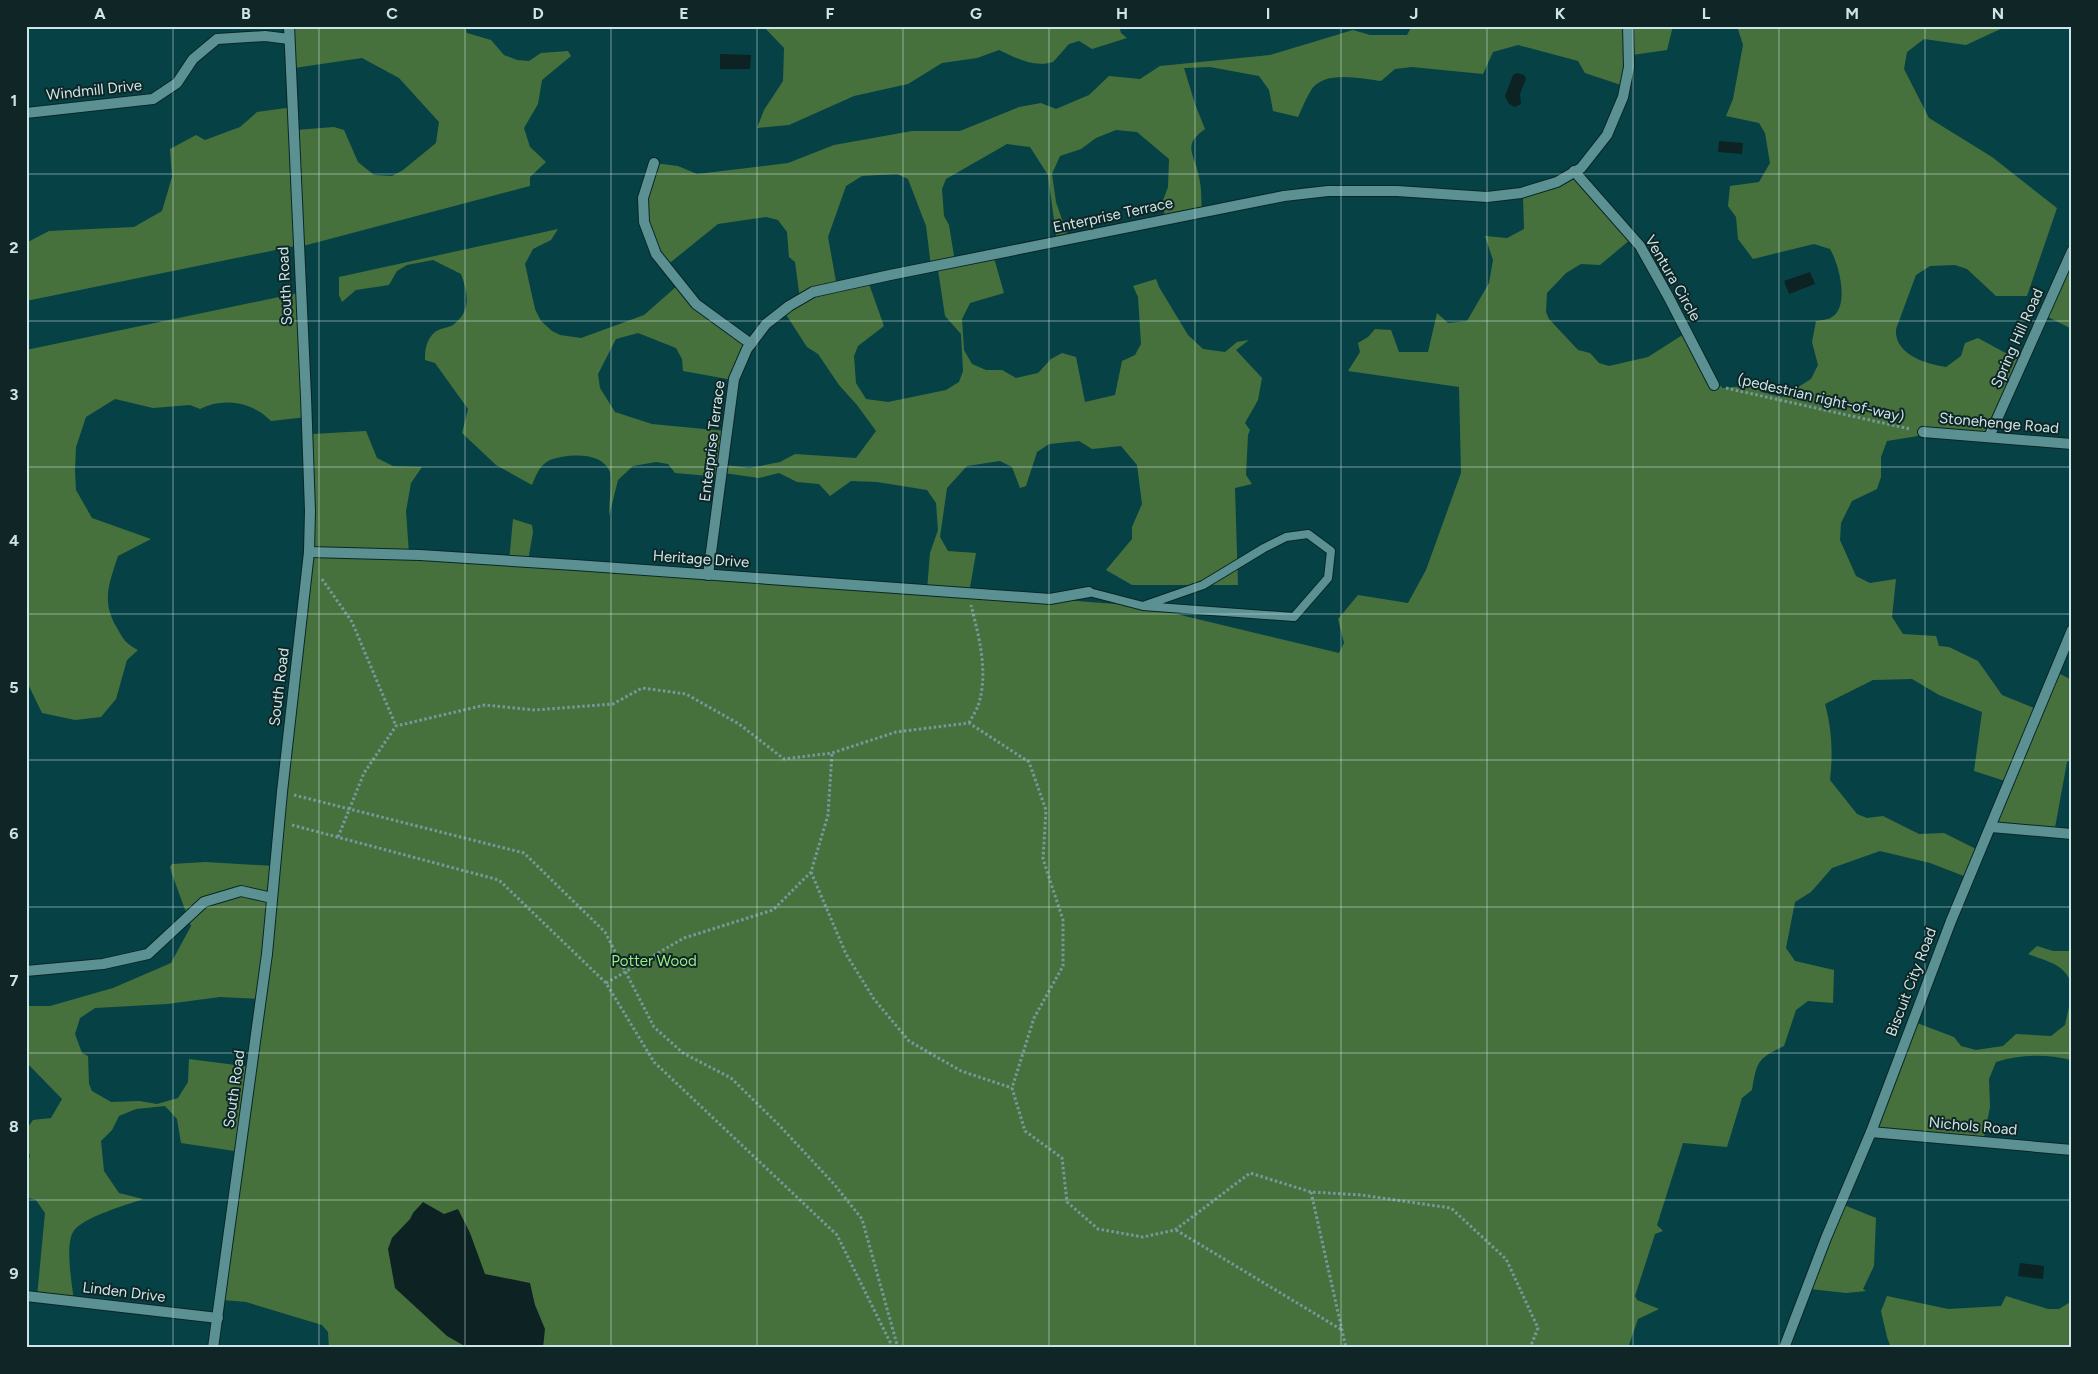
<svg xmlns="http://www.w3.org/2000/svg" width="2098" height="1374" font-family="Figtree,sans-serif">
  <rect width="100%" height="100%" fill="#064245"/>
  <g fill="#47713c" fill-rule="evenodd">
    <path d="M290,26h175l2,7 24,7 13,15 13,5 12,1 12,-8 27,-2 3,5 -29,24 -4,24 -14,24 6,19 16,15 -16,15v9l-227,60h-8l-269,55v-58l23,-12 85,-4 28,-16 10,-34 -2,-28 26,-14 9,5 35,-13 17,-15 36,-5 3,23 38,-3 10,3 14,32 16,13 18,1 11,-6 33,-27 3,-21 -40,-44 -37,-20 -68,10z"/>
    <path d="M716,26h403l2,7 6,5 -35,11 -13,-8 -10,3 -16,18c-21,6 -36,-4 -54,-12l-22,8 -35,5 -34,21 -54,12 -65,29 -32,3 7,-18 19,-29 1,-33 -20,-21z"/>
    <path d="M1412,26h261l-6,24 -35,5 -8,31 -39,-13 -7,-12 -60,-16 -25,7 -10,22 -71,-7 -17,2 -14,12c-21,-2 -58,-12 -71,11 -5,8 -8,17 -12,25l-25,-6 -4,-21 -10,-14 -49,-9 -26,1 11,36 10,25c-24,17 -10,25 -6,48 3,12 2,25 3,37l-36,7 -4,-18 6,-16 1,-28 -32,-27 -21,-2 -20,8 -15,11 -21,7 -8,18 4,28 13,38 -12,3 -9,-68 -18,-28 -23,-3 -61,35 -4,10 2,27 5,9 6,37 39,-4 10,35 -34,10 -8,16 2,31 8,14 14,6h16l14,8 22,-5 13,-14 11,-6 14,4 9,45 30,-7 7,-34 13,-6 6,-11 -3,-47 -5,-11 23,-7 3,8 29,48 15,14 22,3 12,-10 12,-2 -13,10 26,28 -4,22 -13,23 5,7 -2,5 -2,40 6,9 -17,4 3,97h-106l-26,-15 26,-31v-12l10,-23 -5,-39 -16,-19 -29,3 -13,-8 -30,3 -12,8 -11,34 -6,2 -8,-21 -12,-6 -33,5 -20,22 -7,49 8,14 28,2 -7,40 174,13 196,47 5,-10 -6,-24 20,-24 50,8 18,-33 35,-97 -2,-86 -111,-16 12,-19 -2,-9 10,-6 7,-8 16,1 8,22h29l9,-39 11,10 19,-2 22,-38 4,-23 -8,-24 22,2 17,-9 -1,-32 54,-23 54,65 -31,26 -19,-1 -15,9 -19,20 -1,19 3,7 29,31 12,3 9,10 10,3 39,-9 36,-23 34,50 5,4 34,-3 5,7 20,5 29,-18 7,-14 -6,-23 4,-21c5,-1 12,-1 16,-4 18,-11 7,-53 -2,-68l-16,-5 -61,15 -15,-20 -2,-22 -8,-11 2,-20 29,-4 11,-19 -5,-30 -6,-10 -33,-7 7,-17 10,-54 -6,-19h270l-41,19 -42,-6 -17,13 -3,17 25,49 63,39 65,51 -30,88h-31l-29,-27 -12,-4 -25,1 -14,9 -20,54c-2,25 29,35 50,38l15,-11 4,-13 13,-5 46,25 -31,73 -63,-2 -43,7 -6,16v20l-4,12 -25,12 -11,22 -1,17 16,36 14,7 26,-4 -4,38 11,17 33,2 3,10 10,1 29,14 24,34 37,15 16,-35 5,-1 12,6v79l-5,3 -13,71 -60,-5 11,-47 -31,-10 8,-59 -43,-17 -27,-16 -39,1 -48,24c7,26 8,50 5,76l27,34 10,4 16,-2 36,18 25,-1 30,15 5,5 -10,25 -39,-15 -50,-12 -48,17 -21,24 -16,10 -9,46 9,13 39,9 -1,33 -25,-2 -12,9 -12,36c-27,13 -27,15 -32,44l-10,8 -15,49 -44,-4 -26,82 6,6 -8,3 -20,62 2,4 22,9 -21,10 -10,29h-1299l-1,-16 -6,-7 -76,-23 -23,-2 18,-148 -60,-9 -4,-24 -12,-13 -29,3 -17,7 -7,14 -11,11 3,30 15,22 24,6c-16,6 -61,18 -70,33 -8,14 -1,52 1,69l-37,-4 8,-84 -9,-13 -10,-3v-30l4,-11 -4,-11v-15l7,-10 18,-2 11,-19 -36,-37v-56h24l63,-18 58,-25 20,-37 -19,-52 -2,-7 2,-3 33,-2 69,4 35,-314 3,-118 54,-3 11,27 16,8 29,1 -11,16 -5,28 3,43 100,8 4,-43 19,6 1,7 -5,29 399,29 3,-37 8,-23 -2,-27 -9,-13 -50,-8 -26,-1 -21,15 -11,-12 -22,-2 -18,-9 -20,5 -35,-5 -3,4 -46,-4 -7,-9 -12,-2 -23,4 -15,14 -9,36c0,-9 3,-37 1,-44 -8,-21 -43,-18 -60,-12 -11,5 -14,16 -18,25l-36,-20 -34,-32 6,-24 -33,-46 -10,-3c0,-11 1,-20 10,-28 5,-4 13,-4 18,-7 19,-14 15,-32 8,-51l-28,-14 -26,5 -10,6 -8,14 -33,5 -14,12 -3,-7v-18l219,-48 -7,11 -18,9 -8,15 10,45 6,12 11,10 8,4 21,3 63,-23 33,-29 70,56 -14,38 -50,-9 -1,-12 -6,-11 -38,-15 -22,6 -18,35 2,14 15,24 37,12 73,7v34l25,3 30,-6 15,-8 61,4 20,-27 -19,-26 -18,-20 -21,-31 -11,-7 -22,-34 15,-14 -5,-37 -6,-5 -2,-25 -9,-12 -12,-3 -48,7 -52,42 -21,-43 2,-44 7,-16 24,3 19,8 91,-11 46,-18 78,-14h48l59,-24 22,-4 15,6 33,-14 20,-19 31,3 20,-13 110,-11 83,-25 17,5h37zM897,174l11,5 18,47 5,40 7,4 7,46 16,18 2,37 -4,11 -13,8 -58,12 -22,-3 -10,-16 -2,-27 4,-10 26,-20 -15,-42 -32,3 -9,-50 18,-51 16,-10zM220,997l40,2 -9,68 -62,-8 -1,23 -10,16 -21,6 -18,-3 -28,1 -19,-11 -3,-7 -1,-28 -6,-3 -7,-19 5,-16 15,-10 72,-4z"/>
    <path d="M2072,254v75l-26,-13z"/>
    <path d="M298,293l9,124 -36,4c-18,-19 -48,-24 -71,-12l-10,-4 -37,3 -38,-9 -29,18 -10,30 -1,23 1,20 16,28 59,21 -33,17c-9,28 -17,45 -1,72 6,11 9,16 21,22l-11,10 -11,39 -15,18 -26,3 -33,-7 -16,-33v-330z"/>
    <path d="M2037,946l16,5h19v35c-6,-22 -24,-24 -44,-32z"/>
    <path d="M2072,993v67c-26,-6 -51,-6 -76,2l-7,17 1,28 -7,35 -109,-11 43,-108 37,14 7,9 15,4 27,-4 13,-12 35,2 14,-11z"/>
    <path d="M1844,1205l32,13 -2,48 -11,23 3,2 -20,2 -36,-4z"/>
    <path d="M1887,1296l61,13 53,-3 5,-10 42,13h11l13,-8v47h-181l-4,-11 -6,-26z"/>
  </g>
  <g fill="#0d2223">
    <path d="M720,54l31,1 -1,14h-30z"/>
    <path d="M1517,73l7,2 2,4 -6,15 1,10 -6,3 -6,-3 -4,-8 8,-21z"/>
    <path d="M1719,141l24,2 -1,11 -24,-2z"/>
    <path d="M1810,272l5,12 -26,10 -5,-13z"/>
    <path d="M423,1202l21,12 14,-5 12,24 15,41 45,9 5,22 10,24 -2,19h-75l-21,-12 -52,-48 -7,-39 4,-11 18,-19 3,-6z"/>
    <path d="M2020,1263l24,3 -1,13 -25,-3z"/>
  </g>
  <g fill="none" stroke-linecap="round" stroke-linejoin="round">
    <defs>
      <path id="service" d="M1089,592l54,14 151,11 34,-39 3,-27 -23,-17 -22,3 -22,11 -61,37 -60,21"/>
      <g id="minor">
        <path d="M26,113l127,-14 24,-16 16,-24 24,-20 48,-3 24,3"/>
        <path d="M654,163l-11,35 1,24 12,32 40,50 55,40"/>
        <path d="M1574,171l66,75 28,50 46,89"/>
        <path d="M1923,432l149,12"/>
        <path d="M1989,437l83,-186"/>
        <path d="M309,552l111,3 155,10 475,34 39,-7"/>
        <path d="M708,575l26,-196 13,-30 19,-25 23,-18 24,-14 77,-17 394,-79 44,-5h69l90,6 34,-4 36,-11 24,-14 26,-33 16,-38 6,-30 -1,-41"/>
        <path d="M1991,827l81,7"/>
        <path d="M26,971l77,-7 45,-10 56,-52 37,-11 31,7"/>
        <path d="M1871,1132l201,18"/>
        <path d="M26,1296l192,22"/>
        <path d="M1784,1348l42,-110 45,-106 80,-211 121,-291"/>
      </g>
      <path id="tertiary" d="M213,1348l54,-394 15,-162 27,-240 1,-41 -4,-114 -17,-371"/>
    </defs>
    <use href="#service" stroke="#092627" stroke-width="10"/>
    <use href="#minor" stroke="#092627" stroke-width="12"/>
    <use href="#tertiary" stroke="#092627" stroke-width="12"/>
    <g stroke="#729b9d" stroke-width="3" stroke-dasharray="2.5 2.5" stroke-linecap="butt">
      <path d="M1726,388l184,41"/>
      <path d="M322,579l30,43 44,104"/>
      <path d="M969,723c3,-6 7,-12 9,-17 11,-33 1,-69 -7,-101"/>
      <path d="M294,795l230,58 81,79 49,95 29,26 48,25 47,46 56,60 28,35 36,129"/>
      <path d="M292,825l207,55 107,103 48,79 183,173 56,113"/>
      <path d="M338,837l26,-64 32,-47 89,-21 50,5 78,-6 29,-16 44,6 53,30 45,35 48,-6 64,-21 73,-9 60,39 17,48 -3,49 20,61v46l-29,52 -22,70 13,43 37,27 5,44 31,27 45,8 32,-7 75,-57 61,19 50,3 90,13 55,51 32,69 -8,20"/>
      <path d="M811,872l35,82 28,45 35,42 52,30 51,17"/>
      <path d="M606,983l78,-45 89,-28 38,-38 17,-57 4,-62"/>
      <path d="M1311,1192l35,156"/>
      <path d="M1176,1230l166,100"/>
    </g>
    <use href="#service" stroke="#5c9193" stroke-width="8"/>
    <use href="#minor" stroke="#5c9193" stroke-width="10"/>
    <use href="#tertiary" stroke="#5c9193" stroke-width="10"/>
  </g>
  <path fill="none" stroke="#cce6e7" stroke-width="1" stroke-opacity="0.55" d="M173,26v1322M319,26v1322M465,26v1322M611,26v1322M757,26v1322M903,26v1322M1049,26v1322M1195,26v1322M1341,26v1322M1487,26v1322M1633,26v1322M1779,26v1322M1925,26v1322M26,174h2046M26,321h2046M26,467h2046M26,614h2046M26,760h2046M26,907h2046M26,1053h2046M26,1200h2046"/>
  <g text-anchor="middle" stroke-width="4" stroke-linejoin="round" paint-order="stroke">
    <g font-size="15" fill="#cce6e7" stroke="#0f2526">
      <text transform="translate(94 90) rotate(-6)" y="5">Windmill Drive</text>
      <text transform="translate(1113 215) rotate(-12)" y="5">Enterprise Terrace</text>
      <text transform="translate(1673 278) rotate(60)" y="5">Ventura Circle</text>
      <text transform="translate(285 286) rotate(-93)" y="5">South Road</text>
      <text transform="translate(2017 338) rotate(-66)" y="5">Spring Hill Road</text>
      <text transform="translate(1821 398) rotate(13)" y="5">(pedestrian right-of-way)</text>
      <text transform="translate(1999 423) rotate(5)" y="5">Stonehenge Road</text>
      <text transform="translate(712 441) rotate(-83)" y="5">Enterprise Terrace</text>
      <text transform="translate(701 559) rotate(4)" y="5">Heritage Drive</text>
      <text transform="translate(279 687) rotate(-83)" y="5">South Road</text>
      <text transform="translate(1911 982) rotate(-69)" y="5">Biscuit City Road</text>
      <text transform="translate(234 1089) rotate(-82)" y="5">South Road</text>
      <text transform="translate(1973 1126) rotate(5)" y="5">Nichols Road</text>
      <text transform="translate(124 1292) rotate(7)" y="5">Linden Drive</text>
    </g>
    <g font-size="15" fill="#99ef83" stroke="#0f2526">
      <text x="654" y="966">Potter Wood</text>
    </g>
  </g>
  <rect width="2098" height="1374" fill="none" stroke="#0f2526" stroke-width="55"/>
  <rect x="28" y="28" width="2042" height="1318" fill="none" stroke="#cce6e7" stroke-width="2"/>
  <g font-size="16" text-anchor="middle" font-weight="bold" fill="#cce6e7">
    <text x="100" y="19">A</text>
    <text x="246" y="19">B</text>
    <text x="392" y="19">C</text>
    <text x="538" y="19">D</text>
    <text x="684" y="19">E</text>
    <text x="830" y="19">F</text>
    <text x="976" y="19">G</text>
    <text x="1122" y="19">H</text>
    <text x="1268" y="19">I</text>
    <text x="1414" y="19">J</text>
    <text x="1560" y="19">K</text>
    <text x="1706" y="19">L</text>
    <text x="1852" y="19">M</text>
    <text x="1998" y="19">N</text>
    <text x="14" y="106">1</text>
    <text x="14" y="253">2</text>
    <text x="14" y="400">3</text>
    <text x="14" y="546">4</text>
    <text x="14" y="693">5</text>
    <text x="14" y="839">6</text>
    <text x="14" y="986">7</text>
    <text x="14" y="1132">8</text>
    <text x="14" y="1279">9</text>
  </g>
</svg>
